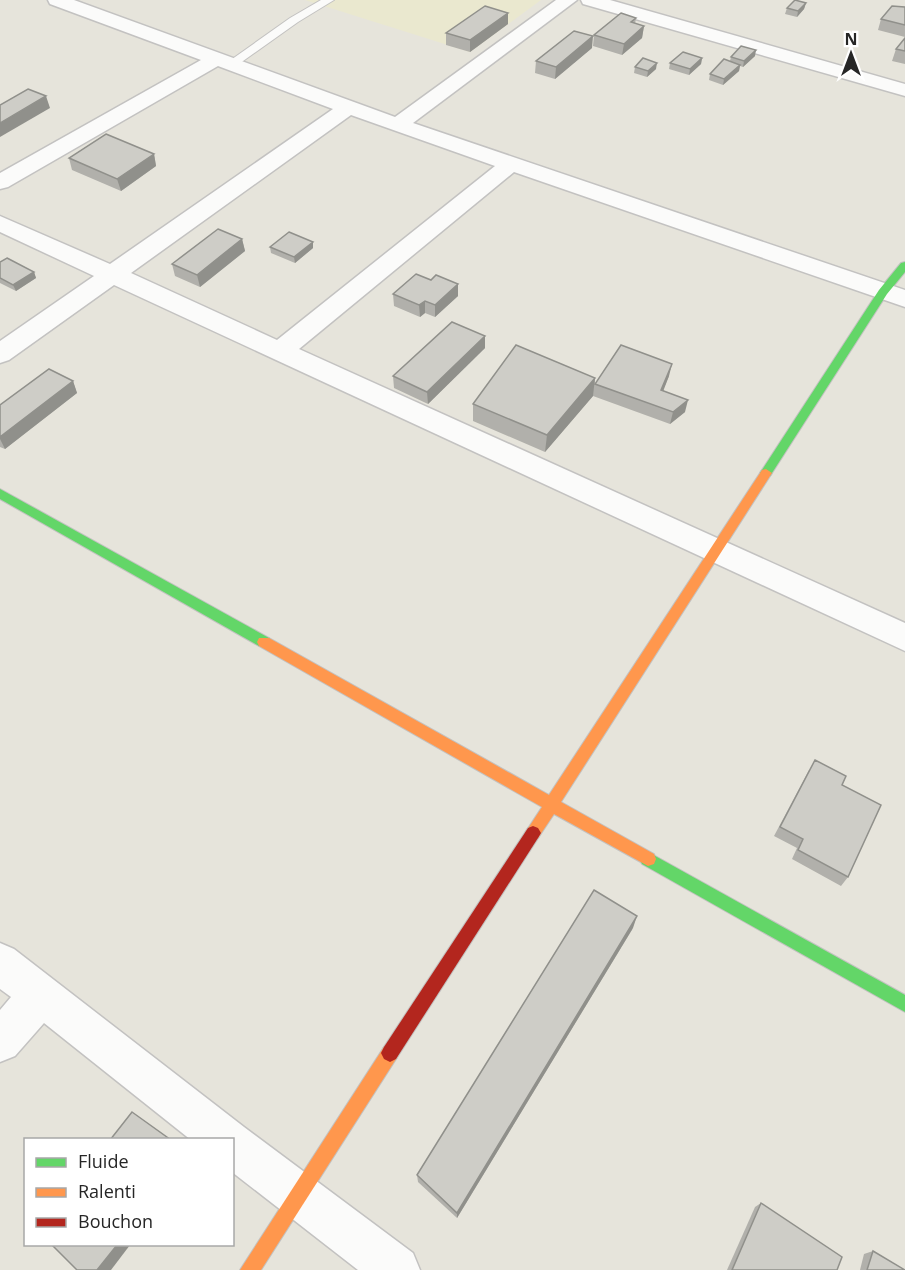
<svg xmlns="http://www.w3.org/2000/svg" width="905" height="1270" font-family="'Open Sans',sans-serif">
  <rect width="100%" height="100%" fill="#e6e4db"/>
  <path fill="#eae8cf" d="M305,0h236l-71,52z"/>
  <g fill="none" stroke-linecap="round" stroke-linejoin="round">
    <defs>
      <path id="lane" d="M321,0h13l-36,22 -62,44h-8v-4l62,-44z"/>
      <g id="street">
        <path d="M48,0h26l321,117 161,-117h21l-164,123 492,167v17l-391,-135 -215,177 606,274v28l-791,-366 -105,75 -9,3v-22l94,-65 -94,-44v-16l110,48 223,-155 -115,-43 -210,121 -8,2v-16l201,-113 -151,-56zM351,115l144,51 -218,174 -146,-67z"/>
        <path d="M581,0h29l295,84v12l-322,-92z"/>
        <path d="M0,943l14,6 230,178 169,126 7,17h-62l-126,-98v-32h-41l-147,-117 -29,33 -15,6v-52l11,-13 -11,-8z"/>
      </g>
      <g id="fast">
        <path d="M905,262v10l-18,22 -117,182h-8l-2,-3 2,-3 117,-180 22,-27z"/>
        <path d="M0,489l269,149 2,4 -2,4h-10l-259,-147z"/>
        <path d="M648,852l257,143v17l-263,-148 -2,-5 2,-5z"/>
      </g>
      <g id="slow">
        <path d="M766,469l6,4 -2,3 -209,326 93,52 2,5 -2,5 -6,2 -94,-52 -16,24 -5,2 -5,-2 -3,-5 17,-26 -283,-161 -2,-4 2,-4h10l280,157 213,-325z"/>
        <path d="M390,1044l6,3 3,6 -3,6 -135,211h-21l144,-223z"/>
      </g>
      <path id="jam" d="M533,826l5,2 3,5 -3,5 -142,221 -6,3 -6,-3 -3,-6 3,-6 144,-219z"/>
    </defs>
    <use href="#lane" stroke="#c3c2c1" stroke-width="2"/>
    <use href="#street" stroke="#c3c2c1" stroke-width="3"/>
    <use href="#fast" stroke="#c3c2c1" stroke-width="2"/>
    <use href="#slow" stroke="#c3c2c1" stroke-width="2"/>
    <use href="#jam" stroke="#c3c2c1" stroke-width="2"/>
    <use href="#lane" fill="#fbfbfa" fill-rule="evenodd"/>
    <use href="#street" fill="#fbfbfa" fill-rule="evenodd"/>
    <use href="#fast" fill="#63d668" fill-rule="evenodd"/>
    <use href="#slow" fill="#ff974d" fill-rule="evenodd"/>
    <use href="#jam" fill="#b3261e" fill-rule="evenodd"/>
  </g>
  <g fill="#b1b0ab">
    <path d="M806,3l-2,6 -7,8 -12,-3 2,-6z"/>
    <path d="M905,7v30l-27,-7 3,-11z"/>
    <path d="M636,18l-1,6 9,2 -2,12 -20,17 -29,-9 1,-11z"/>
    <path d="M508,24l-38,28 -24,-7v-12z"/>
    <path d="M905,38v26l-13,-3 4,-12z"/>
    <path d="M592,48l-37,31 -20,-6 1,-12z"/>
    <path d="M755,56l-12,11 -3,-1 -1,5 -16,14 -14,-5 1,-6 20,-13 1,-4z"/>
    <path d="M702,58l-1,6 -12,11 -20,-6 1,-6z"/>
    <path d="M635,67l21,2 -9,8 -13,-4z"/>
    <path d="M154,154l2,12 -35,25 -49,-21 -3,-12z"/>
    <path d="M242,239l3,12 -45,36 -25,-11 -3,-12z"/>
    <path d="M313,242v6l-18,15 -24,-10 -1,-6z"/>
    <path d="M0,262l34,10 2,6 -20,13 -16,-8z"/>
    <path d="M393,294l65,2 -23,21 -10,-4 -5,4 -26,-11z"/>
    <path d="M485,336v12l-57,56 -34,-16 -1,-12z"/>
    <path d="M669,376l-6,14 22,22 -15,12 -77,-28 -48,56 -72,-31v-17l122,-26v6z"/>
    <path d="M73,381l4,12 -72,56 -5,-2v-42z"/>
    <path d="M809,770l33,15 6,92 -7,9 -49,-27 5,-11 -23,-12z"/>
    <path d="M633,928l-176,290 -39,-36 -1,-7z"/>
    <path d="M761,1203l76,67h-110l28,-63z"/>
    <path d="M873,1251l32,19h-45l4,-16z"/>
  </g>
  <g fill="#90908b">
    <path d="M806,3l-2,6 -7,8 1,-6z"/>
    <path d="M508,13v11l-38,28v-12z"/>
    <path d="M644,26l-2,12 -20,17 2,-11z"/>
    <path d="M593,36l-1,12 -37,31 1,-12z"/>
    <path d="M756,50l-1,6 -12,11 1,-6z"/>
    <path d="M702,58l-1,6 -12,11 1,-6z"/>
    <path d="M657,63l-1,6 -9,8 1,-6z"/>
    <path d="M740,65l-1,6 -16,14 1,-6z"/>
    <path d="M46,96l4,12 -50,29v-14z"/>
    <path d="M154,154l2,12 -35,25 -4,-12z"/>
    <path d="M242,239l3,12 -45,36 -3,-12z"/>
    <path d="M313,242v6l-18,15 -1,-6z"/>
    <path d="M34,272l2,6 -20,13 -3,-6z"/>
    <path d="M458,284v12l-23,21v-12z"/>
    <path d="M425,301v12l-5,4 -1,-12z"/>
    <path d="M485,336v12l-57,56 -1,-12z"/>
    <path d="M672,364l-3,12 -10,26 2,-12z"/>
    <path d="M595,378l-2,18 -48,56 2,-17z"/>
    <path d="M73,381l4,12 -72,56 -5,-10v-2z"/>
    <path d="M688,400l-3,12 -15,12 3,-12z"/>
    <path d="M637,916l-4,12 -176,290v-5z"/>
    <path d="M117,1245h13l-19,25h-14z"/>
  </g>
  <g fill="#cecdc7" stroke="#90908b" stroke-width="1.5">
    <path d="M795,0l11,3 -8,8 -11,-3z"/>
    <path d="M485,6l23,7 -38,27 -24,-7z"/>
    <path d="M892,6l13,1v18l-24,-6z"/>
    <path d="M621,13l15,5 -5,4 13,4 -20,18 -30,-9z"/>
    <path d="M574,31l19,5 -37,31 -20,-6z"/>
    <path d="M905,38v13l-9,-2z"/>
    <path d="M741,46l15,4 -12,11 -13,-4z"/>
    <path d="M683,52l19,6 -12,11 -20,-6z"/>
    <path d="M643,58l14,5 -9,8 -13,-4z"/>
    <path d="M724,59l16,6 -16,14 -14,-5z"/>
    <path d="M28,89l18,7 -46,27v-18z"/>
    <path d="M106,134l48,20 -37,25 -48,-21z"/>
    <path d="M218,229l24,10 -45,36 -25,-11z"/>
    <path d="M289,232l24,10 -19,15 -24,-10z"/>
    <path d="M7,258l27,14 -21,13 -13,-7v-16z"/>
    <path d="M416,274l15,6 5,-5 22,9 -23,21 -10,-4 -6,4 -26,-11z"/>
    <path d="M452,322l33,14 -58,56 -34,-16z"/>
    <path d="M516,345l79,33 -48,57 -74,-31z"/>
    <path d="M621,345l51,19 -11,26 27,10 -15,12 -78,-28z"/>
    <path d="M49,369l24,12 -73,56v-32z"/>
    <path d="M815,760l31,16 -4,9 39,20 -33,72 -50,-27 5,-11 -23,-12z"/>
    <path d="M594,890l43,26 -180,297 -40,-38z"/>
    <path d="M132,1112l39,28h-61z"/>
    <path d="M761,1203l81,54 -5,13h-105z"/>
    <path d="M52,1245h65l-20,25h-20z"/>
    <path d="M873,1251l32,19h-38z"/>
  </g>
  <rect x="24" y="1138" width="210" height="108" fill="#ffffff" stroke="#a8a8a8" stroke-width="1.5"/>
  <rect x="36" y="1158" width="30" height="9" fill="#63d668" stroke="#a8a8a8" stroke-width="1.5"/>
  <text x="78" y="1168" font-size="18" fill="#262626">Fluide</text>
  <rect x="36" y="1188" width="30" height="9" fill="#ff974d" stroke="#a8a8a8" stroke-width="1.5"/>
  <text x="78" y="1198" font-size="18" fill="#262626">Ralenti</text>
  <rect x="36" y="1218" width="30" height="9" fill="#b3261e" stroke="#a8a8a8" stroke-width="1.5"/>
  <text x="78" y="1228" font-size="18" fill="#262626">Bouchon</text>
  <g transform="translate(851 54)" stroke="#ffffff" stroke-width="4.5" paint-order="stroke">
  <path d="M0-4.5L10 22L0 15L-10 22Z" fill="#262626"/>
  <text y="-9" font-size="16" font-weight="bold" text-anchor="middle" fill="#262626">N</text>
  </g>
</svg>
